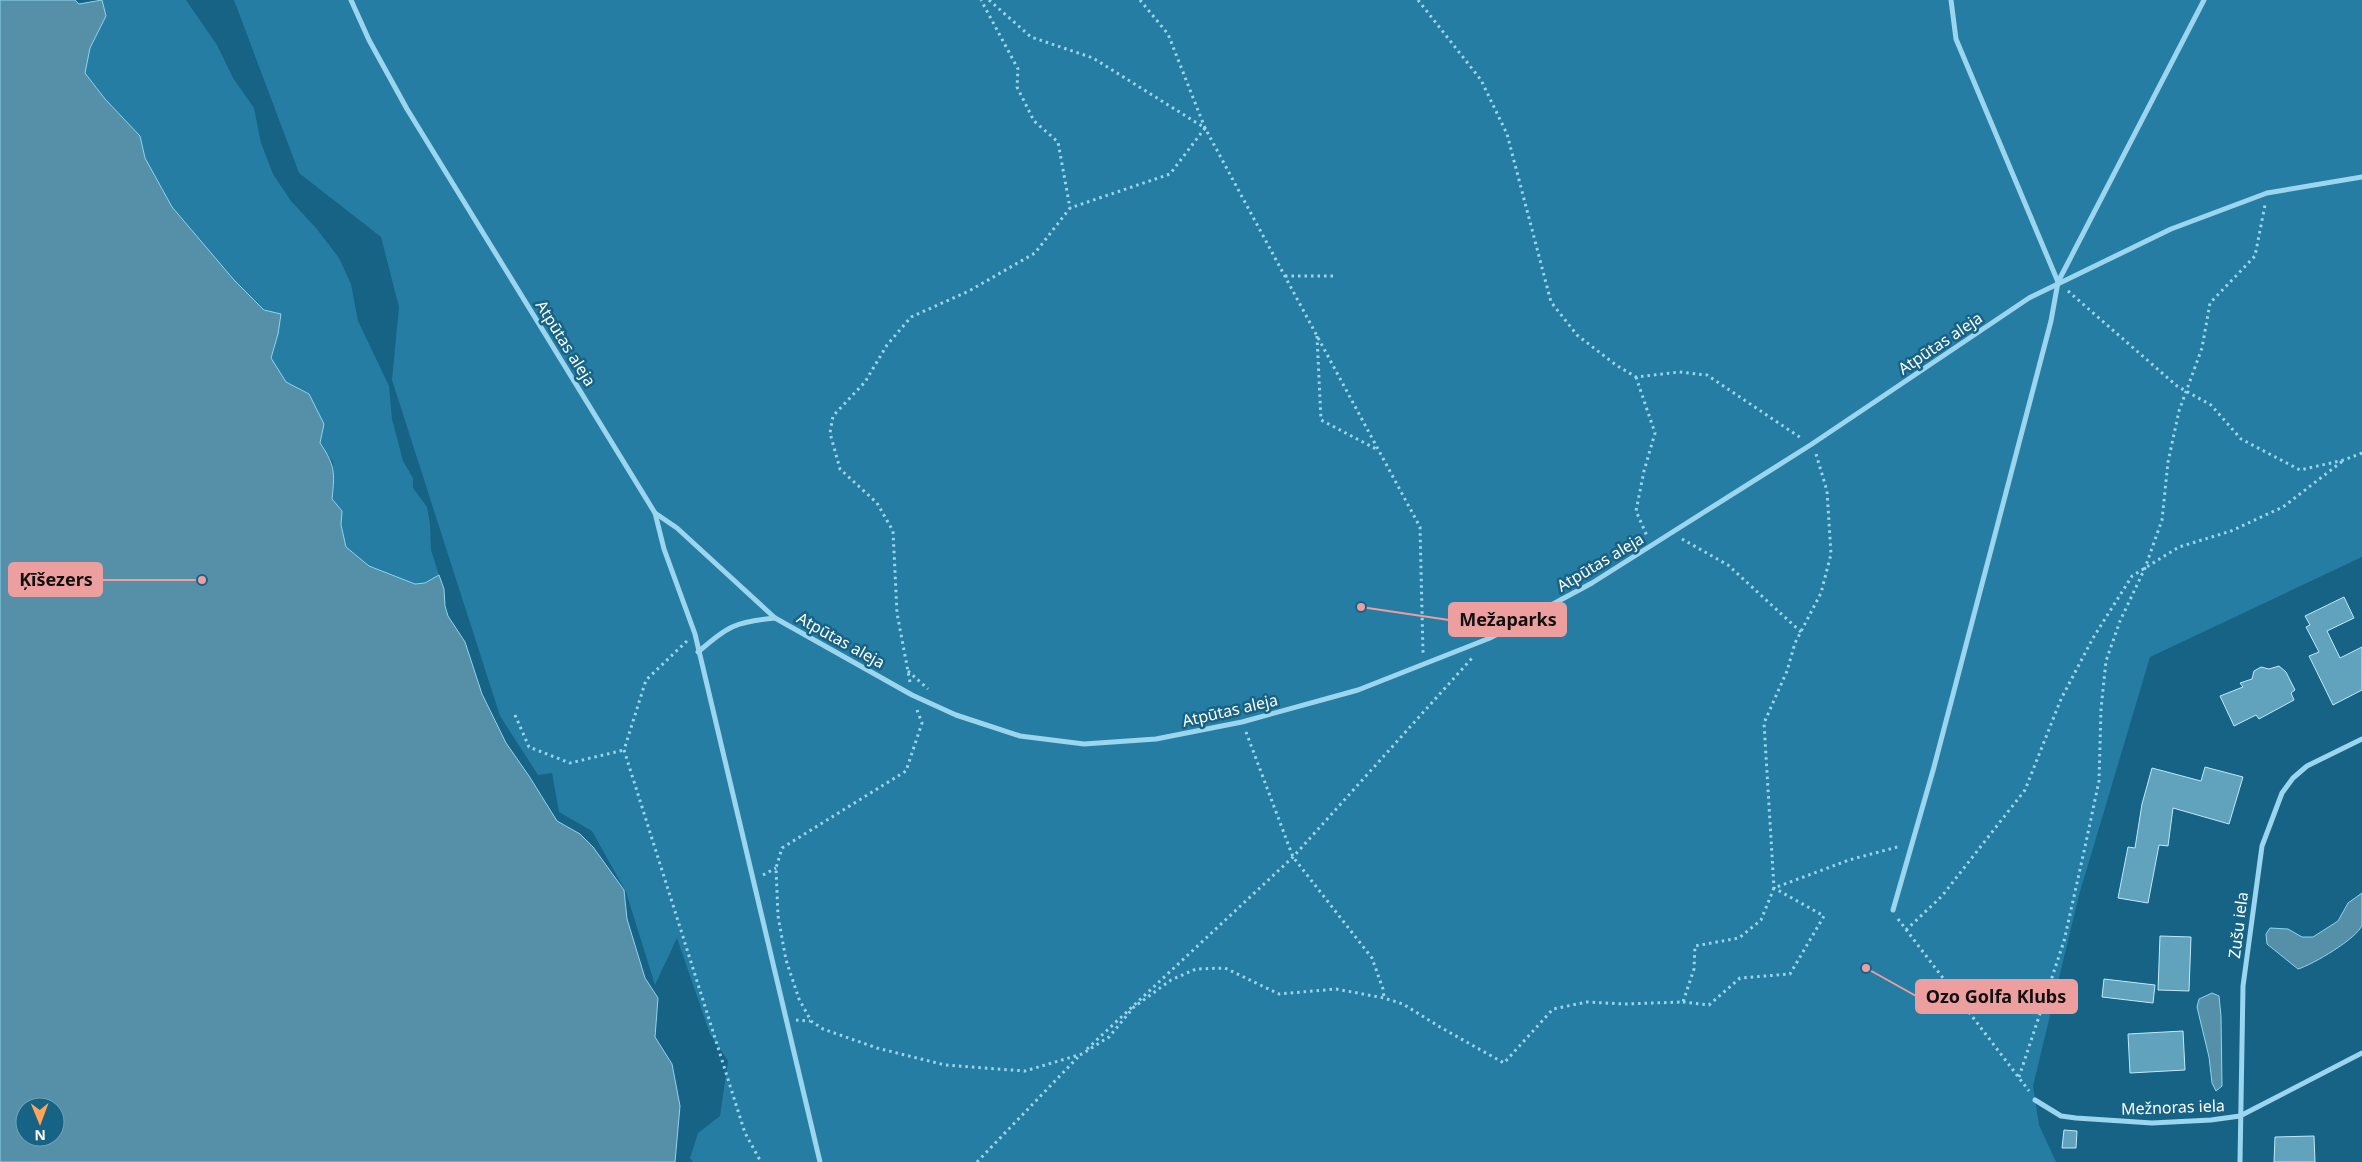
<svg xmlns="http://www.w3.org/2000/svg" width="2362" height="1162" font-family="'Noto Sans',sans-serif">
  <rect width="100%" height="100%" fill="#166386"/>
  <g fill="#257da3">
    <path d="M102,0h84l31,45 16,33 21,30 7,35 12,31 18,27 25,27 23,30 12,26 7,37 31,65 3,33 11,42 10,17v10l14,19 3,17 1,26 8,25 -14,8 -10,1 -46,-18 -23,-19 -5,-22 1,-14 -10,-12 2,-18 -1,-19 -13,-19 -11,-49 -23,-12 -15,-24 7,-24 -13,-24 -31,-30 -62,-73 -27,-49 -5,-22 -35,-37 -20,-27 5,-24 16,-32z"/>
    <path d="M234,0h2128v557l-212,100 -71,238 -46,191 6,39 17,37h-1363l-3,-4 8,-25 22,-17 8,-55 -18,-27 -33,-96 -22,47 -29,-93 -34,-61 -33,-19 -7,-39 -14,2 -38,-59 -108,-336 7,-73 -18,-70 -82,-64z"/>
  </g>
  <g fill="#568fa8" stroke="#8dd5f0" fill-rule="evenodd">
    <path d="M0,0h75l4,4 23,-4 4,16 -16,32 -5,25 20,26 35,37 5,22 27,49 62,73 30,30 17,4 -3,20 -7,24 15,24 23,12 15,30 -4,19c15,22 15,29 12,56l10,12 -1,14 5,22 23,19 46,18 10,-1 14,-8 5,14 1,17 3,10 17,26 17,52 24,49 23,33 28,45 23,13 13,13 31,43 3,29 18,59 13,20 -3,39 17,27 8,42 -5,56h-675zM25,1107h30v30h-30z"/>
    <path d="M2362,893c0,9 0,23 0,32 -4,13 -50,40 -64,44l-31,-25 -1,-10 4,-6 18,1 14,8h11l25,-16 10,-18z"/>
    <path d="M2212,993l7,3 2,20 1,70 -6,5 -4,-8 -3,-26 -12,-50 2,-8z"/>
  </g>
  <g fill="#61a2bd" stroke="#c1e9fa">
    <path d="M2344,597l10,21 -27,13 13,27 22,-11v43l-29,15 -24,-49 10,-4 -13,-25 4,-2 -5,-9z"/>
    <path d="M2279,666l7,6 9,18 -4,3 3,7 -35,19 -3,-4 -22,11 -14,-30 23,-9 -3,-4 12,-4 2,-8 7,-4 8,2z"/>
    <path d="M2205,767l38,10 -14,47 -56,-16 -5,38 -9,-1 -11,58 -30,-5 10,-51 7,1 7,-44 10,-36 49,13z"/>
    <path d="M2160,936l31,1 -2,54 -31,-1z"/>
    <path d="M2104,979l51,6 -2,18 -51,-6z"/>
    <path d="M2183,1031l2,39 -55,3 -2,-39z"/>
    <path d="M2064,1130l13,1 -1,17h-14z"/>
    <path d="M2314,1136l1,26h-41l1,-25z"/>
  </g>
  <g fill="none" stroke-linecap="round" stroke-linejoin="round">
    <g stroke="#9bd5ee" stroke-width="3" stroke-dasharray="2.5 4" stroke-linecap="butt">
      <path d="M989,0l42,37 62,21 112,70 -35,46 -100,34"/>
      <path d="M1140,0l28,34 37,94 215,399 3,126"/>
      <path d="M1418,0l63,80 26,54 44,168 26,33 39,30 20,12 43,-5 28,3 94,63"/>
      <path d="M1285,276h52"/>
      <path d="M2068,291l109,95 34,19 30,34 59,31 44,-10 18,-7"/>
      <path d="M1317,336l4,84 57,30"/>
      <path d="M1636,377l19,56 -11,38 -8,40 11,25"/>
      <path d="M1682,539l46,26 73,67"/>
      <path d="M687,641l-41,39 -22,70 121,383 16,29"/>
      <path d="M908,671l20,18"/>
      <path d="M910,682l-13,-69 -4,-82 -16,-28 -37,-34 -10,-36 3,-17 32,-34 22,-37 24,-28 58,-26 66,-38 35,-45 -12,-66 -24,-21 -17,-34 1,-18 -37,-69"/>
      <path d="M917,710l5,13 -16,48 -124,77 -6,20 2,48 8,44 13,39 12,22 12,8 54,19 68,17 80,6 57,-17 27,-17 25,-30 37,-27 25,-11 29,-1 54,26 57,-5 48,9 19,6 37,23 64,36 49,-54 34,-7 37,2 59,-2 11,-33 1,-23 44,-8 22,-18 13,-32 75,-28 52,-14"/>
      <path d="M515,715l14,32 41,16 54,-13"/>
      <path d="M1246,732l47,125 79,101 11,31 1,9"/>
      <path d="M763,875l13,-7"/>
      <path d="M1898,919l131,172"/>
      <path d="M1906,930l36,-34 83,-106 36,-91 32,-61 39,-62 47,-29 52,-16 52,-24 61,-47"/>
      <path d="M1683,1002l26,3 31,-27 50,-4 34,-58 -50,-28 -10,-165 23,-52 8,-28 26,-50 10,-39 -4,-63 -11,-37"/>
      <path d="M796,1020l14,1"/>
      <path d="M1087,1049l206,-192 180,-200"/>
      <path d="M2019,1077l45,-136 21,-94 14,-66 2,-72 5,-48 14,-40 25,-53 17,-48 6,-58 11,-51 23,-63 8,-45 45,-47 10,-51"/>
      <path d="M977,1162l103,-107"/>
    </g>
    <g stroke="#9bd5ee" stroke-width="5">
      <path d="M351,0l18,40 38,69 248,404 22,15 98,90 137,77 44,20 64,21 64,8 72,-5 86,-17 116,-32 132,-52 102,-55 79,-50 141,-89 217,-146 142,-69 96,-36 95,-16"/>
      <path d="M1951,0l5,39 102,243"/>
      <path d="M655,513l9,36 31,85 125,528"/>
      <path d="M698,652c31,-26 36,-30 77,-34"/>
      <path d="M1893,910l41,-143 117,-446 7,-39 146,-282"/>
      <path d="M2035,1100l26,16 15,2 76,5 59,-3 29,-4 122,-63"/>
      <path d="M2240,1162l3,-176 19,-140 20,-53 11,-15 14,-12 55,-27"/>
    </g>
  </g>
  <g text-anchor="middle" stroke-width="5" stroke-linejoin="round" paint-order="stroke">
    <g font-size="16" fill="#fff" stroke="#166386">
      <text transform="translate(566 343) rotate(58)" y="6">Atpūtas aleja</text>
      <text transform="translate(1940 343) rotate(-34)" y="6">Atpūtas aleja</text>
      <text transform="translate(1600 562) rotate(-31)" y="6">Atpūtas aleja</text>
      <text transform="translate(841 640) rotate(29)" y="6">Atpūtas aleja</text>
      <text transform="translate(1230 710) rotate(-13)" y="6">Atpūtas aleja</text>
      <text transform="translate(2238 925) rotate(-83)" y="6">Zušu iela</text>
      <text transform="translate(2173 1107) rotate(-2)" y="6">Mežnoras iela</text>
    </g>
  </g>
  <path fill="none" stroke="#ed9e9e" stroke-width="2" d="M202 580L102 580M1361 607L1449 620M1866 968L1916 996"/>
  <g fill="#ed9e9e" stroke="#166386" stroke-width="2">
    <circle cx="202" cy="580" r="5"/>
    <circle cx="1361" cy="607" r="5"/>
    <circle cx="1866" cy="968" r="5"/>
  </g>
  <g fill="#ed9e9e" stroke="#ed9e9e" stroke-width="2">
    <rect x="9" y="563" width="93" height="33" rx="5"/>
    <rect x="1449" y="603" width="117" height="33" rx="5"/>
    <rect x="1916" y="980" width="161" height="33" rx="5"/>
  </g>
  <g font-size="18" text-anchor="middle" font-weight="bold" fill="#111">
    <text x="56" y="586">Ķīšezers</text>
    <text x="1508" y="626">Mežaparks</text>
    <text x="1996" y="1003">Ozo Golfa Klubs</text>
  </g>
  <g transform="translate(40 1122) rotate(179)"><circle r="24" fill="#166386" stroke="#73a1b6"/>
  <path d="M0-4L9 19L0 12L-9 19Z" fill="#ffa458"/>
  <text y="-8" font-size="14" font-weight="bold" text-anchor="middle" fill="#ffffff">N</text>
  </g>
</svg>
